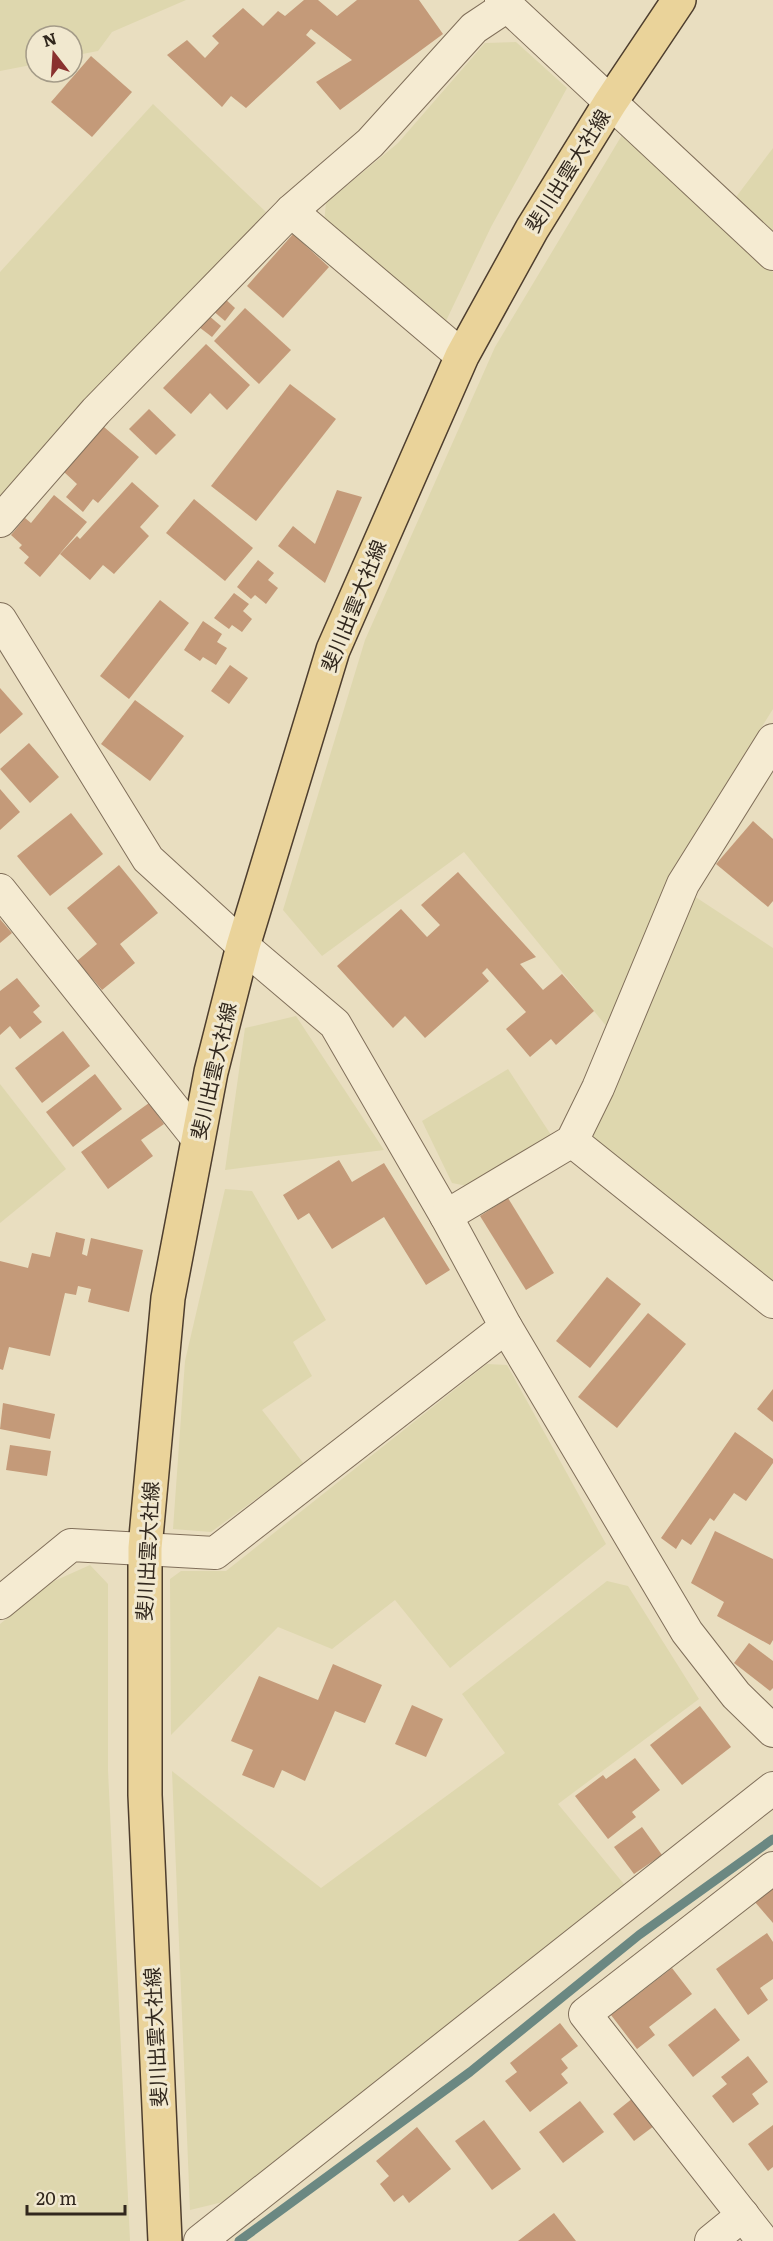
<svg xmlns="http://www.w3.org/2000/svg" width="773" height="2241" font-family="Literata,'Noto Sans JP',serif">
  <rect width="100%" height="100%" fill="#e9dec0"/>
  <g fill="#ded7ae">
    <path d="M0,0h186l-74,32 -14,19 -26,5v-20h-36v28l-36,7z"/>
    <path d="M516,42l51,46 -76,139 -46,96 -121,-101 2,-19 72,-60 87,-100z"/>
    <path d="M153,104l113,108 -266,289v-229z"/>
    <path d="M622,135l151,137v437l-101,161 -65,157 -143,-175 -142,104 -39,-46 82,-270 130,-293z"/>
    <path d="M773,148v84l-37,-35z"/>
    <path d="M694,896l79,52v335l-178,-136 -2,-16z"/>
    <path d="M296,1016l88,134 -159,20 20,-142z"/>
    <path d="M508,1069l45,69 -81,49 -20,-4 -30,-62z"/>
    <path d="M0,1084l66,85 -66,54z"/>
    <path d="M225,1189l27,2 74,129 -33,22 19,34 -50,34 42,54 -93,68 -38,-3 12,-168z"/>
    <path d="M487,1364l20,1 99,179 -156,124 -55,-68 -63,49 -54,-22 -107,108 -1,-156 11,-8h45z"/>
    <path d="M90,1565l18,19v186l22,471h-130v-617l52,-42z"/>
    <path d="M607,1581l21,5 71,113 -141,105 70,85 -405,313 -33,8 -18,-439 149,117 184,-135 -43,-59z"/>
  </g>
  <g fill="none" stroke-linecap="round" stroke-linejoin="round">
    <path stroke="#6b8882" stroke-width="9" d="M239,2241l231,-169 169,-137 134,-96"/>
  </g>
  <g fill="#c49a79">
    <path d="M304,0h14l19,16 20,-16h62l24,34 -103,76 -24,-28 36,-22 -41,-31 -5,6 10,8 -70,65 -15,-12 -9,11 -55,-52 20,-15 18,18 14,-15 -7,-7 31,-28 20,18 15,-15 7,5z"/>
    <path d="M91,56l41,36 -40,45 -41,-35z"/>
    <path d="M293,234l36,33 -46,51 -36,-32z"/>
    <path d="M223,297l12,11 -10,13 -13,-11z"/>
    <path d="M245,308l46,42 -32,34 -45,-43z"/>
    <path d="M208,315l13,11 -9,11 -13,-10z"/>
    <path d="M206,344l44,41 -23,25 -17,-17 -19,21 -28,-26z"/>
    <path d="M290,384l46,35 -80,102 -45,-35z"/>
    <path d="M149,409l27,26 -20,20 -27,-26z"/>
    <path d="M104,427l35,30 -41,46 -5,-4 -10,13 -17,-15 11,-13 -13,-12z"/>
    <path d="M132,482l27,24 -19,21 9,9 -35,38 -11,-9 -13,15 -30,-26 17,-18 3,3z"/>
    <path d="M337,490l25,7 -37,86 -47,-37 15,-20 22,18z"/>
    <path d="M54,495l33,27 -47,55 -16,-14 5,-6 -10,-9 3,-3 -11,-10 14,-17 6,5z"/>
    <path d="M194,499l59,49 -28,33 -59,-48z"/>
    <path d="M258,560l16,13 -6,7 10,8 -12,16 -11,-9 -4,4 -14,-12z"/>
    <path d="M234,593l15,11 -6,7 9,8 -10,13 -10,-7 -3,4 -15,-11z"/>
    <path d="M160,600l29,23 -60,76 -29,-23z"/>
    <path d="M203,621l19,13 -5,8 10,6 -11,17 -13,-8 -3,4 -16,-11z"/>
    <path d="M230,665l18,13 -19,26 -18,-13z"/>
    <path d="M0,688l23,26 -23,20z"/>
    <path d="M135,700l49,36 -34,45 -49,-37z"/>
    <path d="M29,743l30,34 -29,26 -30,-34z"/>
    <path d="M0,789l20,23 -20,18z"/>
    <path d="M71,813l32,41 -53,42 -33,-40z"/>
    <path d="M753,821l20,18v62l-5,6 -52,-43z"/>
    <path d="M119,865l39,48 -38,31 15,19 -33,27 -25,-29 20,-17 -30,-36z"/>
    <path d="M458,872l78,85 -16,7 23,26 19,-16 32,37 -38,34 -5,-6 -21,18 -24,-28 20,-17 -39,-44 -5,5 7,8 -64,57 -20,-22 -12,12 -56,-62 64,-57 26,28 13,-12 -19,-20z"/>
    <path d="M0,919l12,14 -12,10z"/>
    <path d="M17,978l23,28 -7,6 9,10 -22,17 -10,-13 -10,9v-44z"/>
    <path d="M63,1031l27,35 -48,37 -27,-35z"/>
    <path d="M95,1074l27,35 -49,38 -27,-35z"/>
    <path d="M149,1103l15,21 -23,16 12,16 -45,33 -27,-37z"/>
    <path d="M339,1160l13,22 32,-19 66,107 -24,15 -42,-68 -52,32 -23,-36 -11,7 -15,-25z"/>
    <path d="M508,1198l46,75 -28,17 -46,-74z"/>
    <path d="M56,1232l29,7 -3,15 5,2 4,-18 52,12 -14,62 -41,-10 3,-13 -13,-3 -2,9 -11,-2 -15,63 -41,-9 -6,23 -3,-1v-108l28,7 4,-15 18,4z"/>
    <path d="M607,1277l34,27 -51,64 -34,-27z"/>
    <path d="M648,1313l38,31 -69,84 -39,-31z"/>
    <path d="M773,1389v33l-16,-13z"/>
    <path d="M3,1403l52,11 -5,25 -50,-10z"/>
    <path d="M735,1432l38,27v4l-27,38 -12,-8 -20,28 -4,-3 -19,27 -9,-6 -6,10 -15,-11z"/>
    <path d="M10,1445l41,6 -4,25 -41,-6z"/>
    <path d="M715,1531l58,28v81l-3,5 -53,-29 7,-14 -33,-19z"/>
    <path d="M749,1643l24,18v27l-3,3 -36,-28z"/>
    <path d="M333,1664l49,21 -17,38 -30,-12 -30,70 -23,-11 -8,18 -32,-13 11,-25 -22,-9 28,-65 59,24z"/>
    <path d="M412,1705l31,14 -17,38 -31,-13z"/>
    <path d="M700,1706l31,41 -49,38 -32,-40z"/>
    <path d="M635,1758l25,32 -28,22 4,5 -28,22 -33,-43 28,-21 3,4z"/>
    <path d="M642,1827l20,28 -28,19 -20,-27z"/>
    <path d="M773,1885v38l-19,-22z"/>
    <path d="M767,1933l6,9v37l-13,9 8,12 -20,15 -32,-46z"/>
    <path d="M672,1968l20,26 -43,33 6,8 -18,14 -26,-34z"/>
    <path d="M715,2008l25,32 -47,37 -25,-32z"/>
    <path d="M560,2023l18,23 -17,13 7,9 -7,6 7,9 -38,29 -25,-31 12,-9 -7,-9z"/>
    <path d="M748,2056l20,26 -16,12 7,10 -26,19 -21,-27 15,-12 -6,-7z"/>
    <path d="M633,2098l21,28 -20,15 -21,-27z"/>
    <path d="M580,2101l24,31 -41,31 -24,-31z"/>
    <path d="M484,2120l37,49 -29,21 -37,-49z"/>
    <path d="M773,2125v42l-5,4 -20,-27z"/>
    <path d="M417,2127l34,42 -42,34 -6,-8 -9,7 -14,-18 9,-8 -13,-15z"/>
    <path d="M554,2213l22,28h-58z"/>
  </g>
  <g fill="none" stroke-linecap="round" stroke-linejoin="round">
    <defs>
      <g id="minor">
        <path d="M501,0l272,254"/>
        <path d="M291,211l171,145"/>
        <path d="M0,521l96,-110 195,-200 79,-68 104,-115 33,-22"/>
        <path d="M0,619l148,240 95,87 92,78 111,192 60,111 181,305 49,63 37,36"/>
        <path d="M0,890l198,249"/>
        <path d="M572,1141l201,161"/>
        <path d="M446,1216l126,-75 26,-53 85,-204 90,-144"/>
        <path d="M0,1603l71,-58 144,8 291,-226"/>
        <path d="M200,2241l573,-453"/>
        <path d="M711,2241l32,-26"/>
        <path d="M763,2241l-178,-227 188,-146"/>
      </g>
      <path id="major" d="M165,2241l-20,-446v-247l23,-250 43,-226 32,-126 90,-296 129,-294 70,-127 78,-126 69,-103"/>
    </defs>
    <use href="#minor" stroke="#806f5a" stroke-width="34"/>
    <use href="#major" stroke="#4e3e2e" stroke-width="36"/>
    <use href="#minor" stroke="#f5ebd2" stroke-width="32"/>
    <use href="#major" stroke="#ead39a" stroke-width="33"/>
  </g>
  <g text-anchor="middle" stroke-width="6" stroke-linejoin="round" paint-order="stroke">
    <g font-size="20" fill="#31271d" stroke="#f1e8cf">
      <text transform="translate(568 171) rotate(-58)" y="7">斐川出雲大社線</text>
      <text transform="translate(354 606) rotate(-68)" y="7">斐川出雲大社線</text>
      <text transform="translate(214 1071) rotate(-77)" y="7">斐川出雲大社線</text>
      <text transform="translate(148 1551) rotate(-87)" y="7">斐川出雲大社線</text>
      <text transform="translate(156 2037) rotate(-93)" y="7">斐川出雲大社線</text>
    </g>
  </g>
  <g transform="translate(54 54) rotate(343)"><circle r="28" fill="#f1e8cf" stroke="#a49b88" stroke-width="1.5"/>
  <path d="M0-4.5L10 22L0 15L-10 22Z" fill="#8a312f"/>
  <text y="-9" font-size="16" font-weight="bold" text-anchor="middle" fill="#31271d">N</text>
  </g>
  <path d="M27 2205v9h98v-9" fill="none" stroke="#31271d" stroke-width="3"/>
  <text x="36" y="2205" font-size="18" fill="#31271d" stroke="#f1e8cf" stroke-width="4.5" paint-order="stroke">20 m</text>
</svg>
